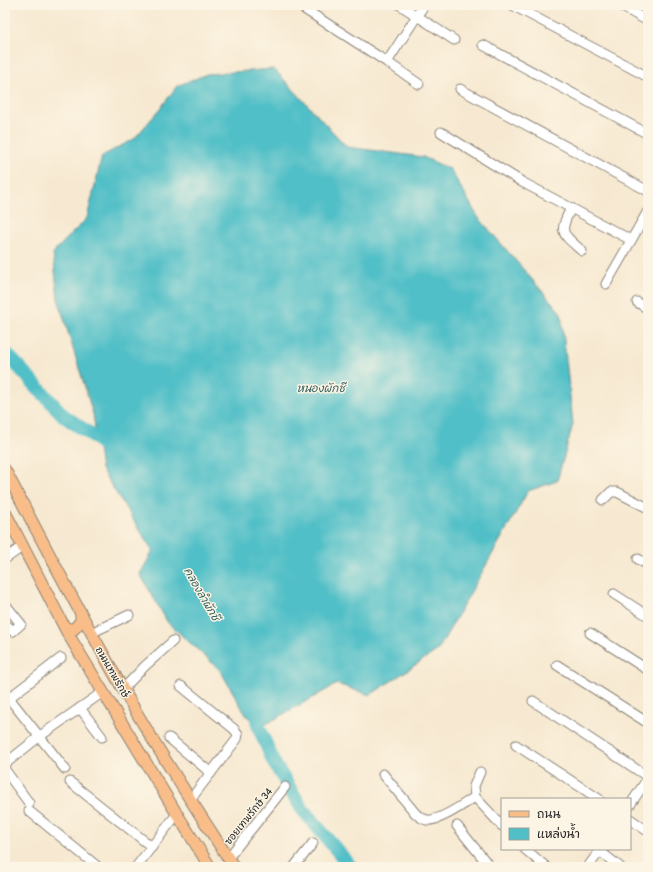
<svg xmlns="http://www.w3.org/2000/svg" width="653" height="872" font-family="Pangolin,'Playpen Sans Thai',sans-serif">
  <rect width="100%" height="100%" fill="#fcf5e5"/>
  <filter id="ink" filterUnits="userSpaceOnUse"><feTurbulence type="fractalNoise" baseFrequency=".025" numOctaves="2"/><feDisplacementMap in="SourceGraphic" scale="8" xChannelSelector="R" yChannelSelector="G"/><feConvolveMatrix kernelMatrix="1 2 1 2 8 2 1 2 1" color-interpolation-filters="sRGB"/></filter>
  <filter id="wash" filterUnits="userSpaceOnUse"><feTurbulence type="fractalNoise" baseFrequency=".012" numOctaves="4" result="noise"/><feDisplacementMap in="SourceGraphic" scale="16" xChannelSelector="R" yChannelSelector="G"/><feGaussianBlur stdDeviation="0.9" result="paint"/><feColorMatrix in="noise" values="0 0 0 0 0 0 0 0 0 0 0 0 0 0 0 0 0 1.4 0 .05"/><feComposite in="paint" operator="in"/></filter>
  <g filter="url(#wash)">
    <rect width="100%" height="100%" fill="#f7e9d1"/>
    <path fill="#51bfc7" stroke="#366e72" d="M274,69l73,78 76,10 27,12 28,48 83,96 12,111 -16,57 -29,10 -90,159 -68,45 -33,-11 -78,44 -13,-13 -26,-45 -52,-47 -28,-49 13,-23 -52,-82 -8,-55 -35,-115 -5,-46 34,-35 15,-62 32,-17 26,-30 17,-23 30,-12z"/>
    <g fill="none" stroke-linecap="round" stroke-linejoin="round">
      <g stroke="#51bfc7" stroke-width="14">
        <path d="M5,352l59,64 32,22 13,13"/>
        <path d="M255,711l4,17 15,35 29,47 48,57"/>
      </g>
    </g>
  </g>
  <g filter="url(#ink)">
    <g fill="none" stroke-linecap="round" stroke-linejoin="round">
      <defs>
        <g id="minor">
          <path d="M298,5l89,57 32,22"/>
          <path d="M400,5l54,35"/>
          <path d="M512,5l136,72"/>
          <path d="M619,5l29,16"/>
          <path d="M483,45l165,89"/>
          <path d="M387,62l37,-57"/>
          <path d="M460,89l188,102"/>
          <path d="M441,132l81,50 109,58"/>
          <path d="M571,208c-13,26 -9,25 11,43"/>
          <path d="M606,284l42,-73"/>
          <path d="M637,302l11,7"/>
          <path d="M603,500l8,-8h6l31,16"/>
          <path d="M5,559l18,-13"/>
          <path d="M638,559l10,6"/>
          <path d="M614,594l34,22"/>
          <path d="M5,604l16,20 -8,7 -8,-7"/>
          <path d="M91,633l38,-18"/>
          <path d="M590,633l58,37"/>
          <path d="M557,665l91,58"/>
          <path d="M181,686l53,43 4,5 -1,5 -47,61"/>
          <path d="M123,689l22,-23 28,-25"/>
          <path d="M9,698l56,71"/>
          <path d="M5,701l56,-43"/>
          <path d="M533,701l115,76"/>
          <path d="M80,708l22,29"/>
          <path d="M169,738l42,35"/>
          <path d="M516,745l83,54"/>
          <path d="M5,764l35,-28 63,-44"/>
          <path d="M5,770l24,33"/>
          <path d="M480,772l-6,14 1,11 27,29"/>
          <path d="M383,774l33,40c4,3 6,5 11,6 12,2 37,-16 48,-23"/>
          <path d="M70,782l82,65"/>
          <path d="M630,805l18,-27"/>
          <path d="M29,811l69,56"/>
          <path d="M630,819l16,11"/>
          <path d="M457,826l33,41"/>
          <path d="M525,849l21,18"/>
          <path d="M597,849l23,18"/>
          <path d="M228,858l57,-71"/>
          <path d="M136,867l41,-53"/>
          <path d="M294,867l19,-24"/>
          <path d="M588,867l13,-18"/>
        </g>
        <g id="major">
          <path d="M5,470c42,80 84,162 130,240 31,53 65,105 99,157"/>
          <path d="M5,512l63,122 109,180 33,53"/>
          <path d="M65,627l4,2h5l7,-8v-7"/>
        </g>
      </defs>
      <use href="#minor" stroke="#8a8276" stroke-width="11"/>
      <use href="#major" stroke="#8a8276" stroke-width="13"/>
      <use href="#minor" stroke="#fff" stroke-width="9"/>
      <use href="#major" stroke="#f8bd89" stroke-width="11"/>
    </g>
  </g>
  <g text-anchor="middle" stroke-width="3" stroke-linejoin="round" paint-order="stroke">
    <g font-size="10" fill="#1c1c1c" stroke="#fcf5e5">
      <text transform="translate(113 672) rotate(60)" y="4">ถนนเทพรักษ์</text>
      <text transform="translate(248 816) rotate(-51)" y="4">ซอยเทพรักษ์ 34</text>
    </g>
    <g font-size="11" font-style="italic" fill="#315d60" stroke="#fcf5e5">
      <text x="321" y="392">หนองผักชี</text>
      <text transform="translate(202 594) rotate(60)" y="4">คลองลำผักชี</text>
    </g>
  </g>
  <rect width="653" height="872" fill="none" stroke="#fcf5e5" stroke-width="20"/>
  <rect x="501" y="798" width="130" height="52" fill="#fcf5e5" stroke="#a29e95"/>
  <rect x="509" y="811" width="20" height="6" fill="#f8bd89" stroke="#a29e95"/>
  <text x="537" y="818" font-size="12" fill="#1c1c1c">ถนน</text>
  <rect x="509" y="828" width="20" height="12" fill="#51bfc7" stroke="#a29e95"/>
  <text x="537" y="838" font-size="12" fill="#1c1c1c">แหล่งน้ำ</text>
</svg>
